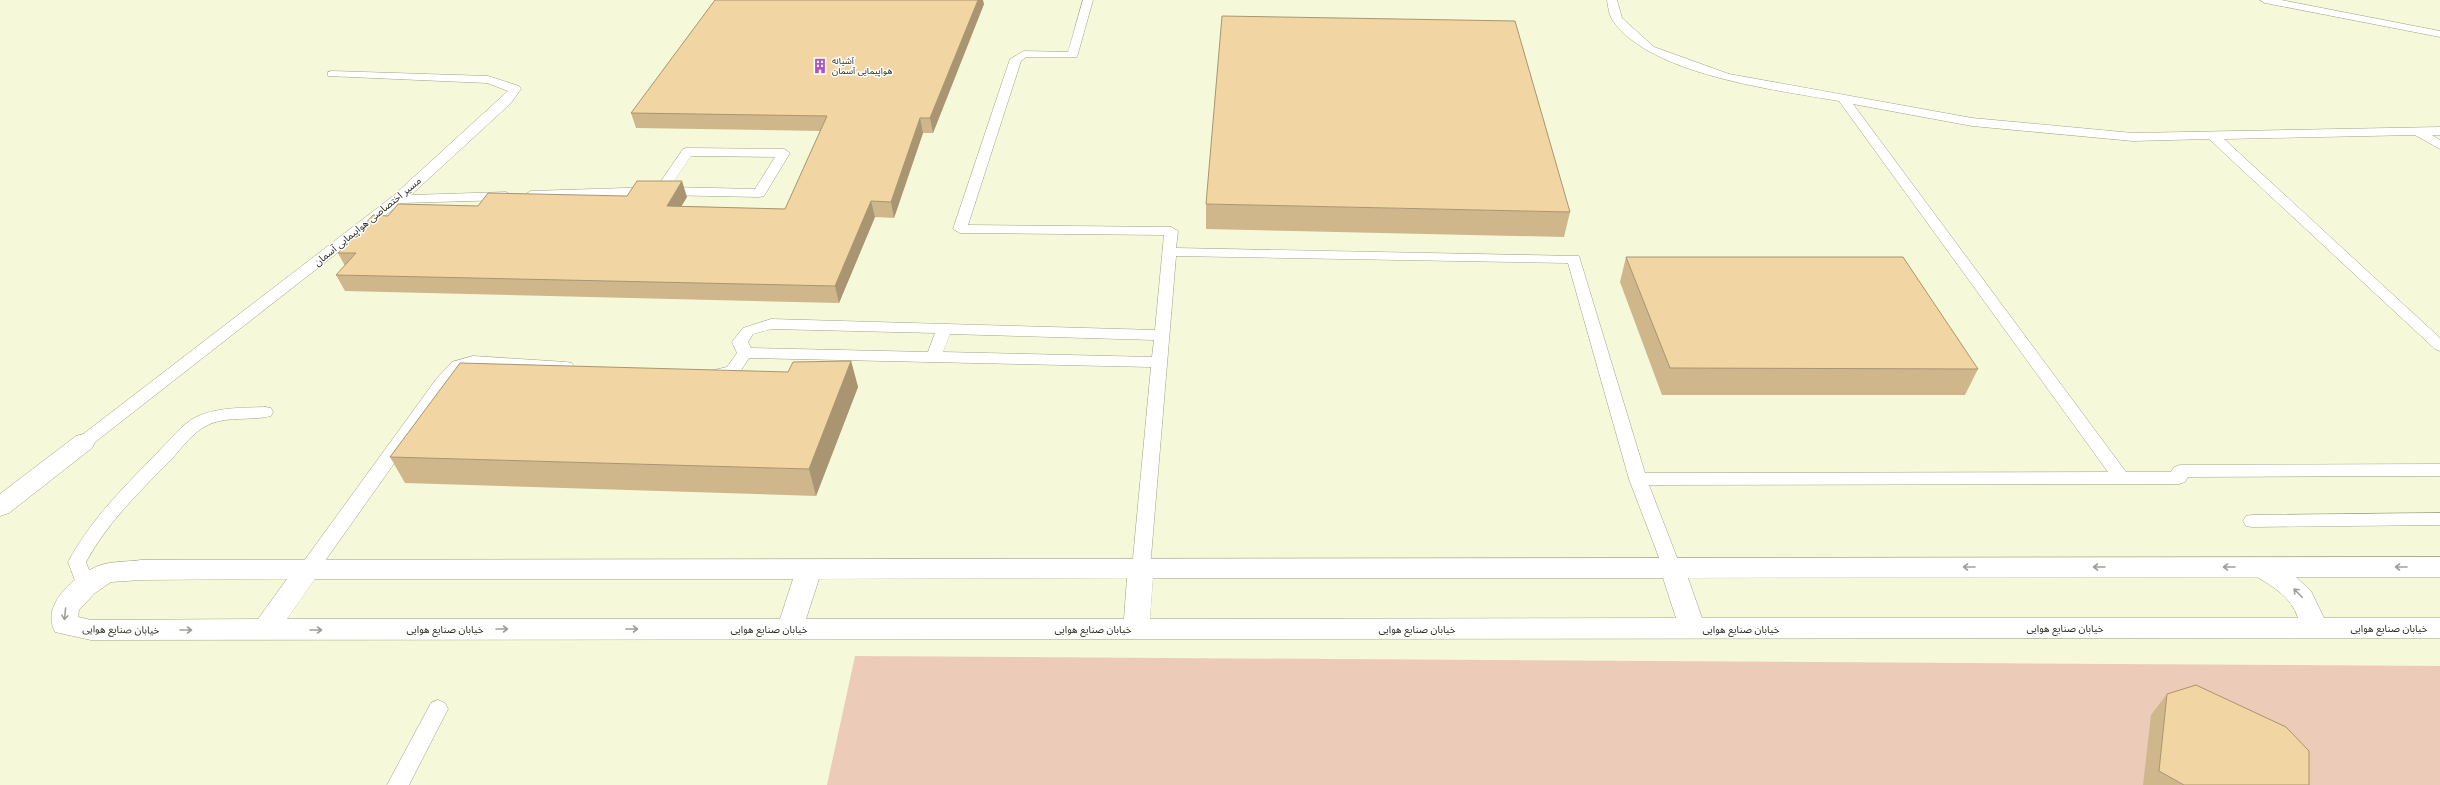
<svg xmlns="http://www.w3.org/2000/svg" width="2440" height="785" font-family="'DM Sans','Noto Sans Arabic',sans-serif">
  <rect width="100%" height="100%" fill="#f5f9d9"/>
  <path fill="#eccbb9" d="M855,656l1585,10v119h-1613z"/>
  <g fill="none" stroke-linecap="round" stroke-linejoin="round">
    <defs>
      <g id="service">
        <path d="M1083,0h10l-16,57h-51l-5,4 -53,164 203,2 7,4 -2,17 403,8 66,217 463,-1 -269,-371c-63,-11 -188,-26 -226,-80 -4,-6 -5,-15 -6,-21h10l5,18 32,29 75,27 243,44 161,15 307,-6v8h-8l8,5v9l-25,-14 -191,4 216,199v13l-5,-2 -226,-210 -76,2 -161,-15 -119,-22 273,368h45l3,-5 6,-2 260,-1v12l-252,1 -3,5 -6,2 -530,1 32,83 -2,5 -7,2 -7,-2 -2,-5 -34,-89 -61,-216 -392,-7 -26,313 -2,5 -7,2 -7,-2 -2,-5 19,-202 -402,-9 -11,17 -27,6 -6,-1 -2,-4 2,-4 22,-5 10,-14 -5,-11 11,-14 28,-9 384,11 9,-95 -204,-2 -7,-4 57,-170 14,-8 44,1zM772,329l163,4 -7,19 -177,-4 -3,-6 5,-8zM950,334l204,6 -2,17 -209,-5z"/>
        <path d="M2260,0h21l159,31v6l-175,-34z"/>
        <path d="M332,71l156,5 31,10 2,3 -10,14 -100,92 95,-3 7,4 -7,4 -105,3 -311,243h-12l-2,-4 2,-4 315,-242 115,-105 -21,-8 -159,-7v-4z"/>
        <path d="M687,148l97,1 6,4 -26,43 -5,1 -98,-2 -130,4 -7,-4 7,-4 126,-4 26,-38zM691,156l84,1 -20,32 -85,-2z"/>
        <path d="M473,356l93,6 6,1 2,4 -2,4 -6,1 -92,-6 -10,4 -15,16 -134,189 -7,2 -7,-2 -2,-5 2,-5 136,-187 15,-16z"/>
        <path d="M265,407l6,1 2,4 -2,4c-20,5 -42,0 -61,8 -17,7 -28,24 -40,37 -31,31 -63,62 -84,101l9,24 -2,5 -7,2 -7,-2 -11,-29c23,-43 56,-75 90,-110 12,-12 23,-27 38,-35 21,-10 46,-9 69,-10z"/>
        <path d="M2440,513v12l-188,2 -6,-1 -3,-5 3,-5 6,-1z"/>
        <path d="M438,700l7,3 3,6 -39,76h-22l44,-82z"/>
      </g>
      <g id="tertiary">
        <path d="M84,434l8,2 3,6 -3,6 -83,65 -9,3v-22l76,-58z"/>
        <path d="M2440,557v20h-144l15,14 13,27h116v20l-2349,2 -36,-8c-15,-27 20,-57 43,-66 13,-5 29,-4 43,-6zM2257,577c17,10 35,21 41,41h-596l-14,-40zM1127,578l-3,41h-318l13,-40zM1153,578h510l13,40 -526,1zM287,579l-29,40 -167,1 -13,-3 1,-7 16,-17 16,-11 30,-2zM315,579h478l-13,40h-493z"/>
      </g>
    </defs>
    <use href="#service" stroke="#9ea285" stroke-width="1"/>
    <use href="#tertiary" stroke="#9ea285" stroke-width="1"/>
    <use href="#service" fill="#fff" fill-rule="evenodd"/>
    <use href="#tertiary" fill="#fff" fill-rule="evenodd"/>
  </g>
  <g fill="#cfb78b">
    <path d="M984,4l-51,129h-10l-29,85 -19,-1 -36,86 -494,-12 -9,-16 9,-9 -7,-13 50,-37 90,-10 209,-9 -6,9 104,3 36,-78 -185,-3 -5,-15z"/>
    <path d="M1206,204l364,8 -6,25 -358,-8z"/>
    <path d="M1626,257l352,112 -13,26h-303l-42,-113z"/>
    <path d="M851,361l7,26 -42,109 -411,-13 -15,-26 398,-85z"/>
    <path d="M2167,694l142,91h-166l8,-70z"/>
  </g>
  <g fill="#a99571">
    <path d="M978,0h5l1,4 -51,129 -3,-15z"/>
    <path d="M920,118l3,15 -29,85 -3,-16z"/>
    <path d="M682,181l5,16 -15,25 -5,-16z"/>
    <path d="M871,201l4,16 -36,86 -4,-17z"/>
    <path d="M851,361l7,26 -42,109 -7,-27z"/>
  </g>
  <g fill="#f1d5a2" stroke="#a99571">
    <path d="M715,0h263l-48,118h-10l-29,84 -20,-1 -36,85 -499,-11 20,-22h-18l35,-38 15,1 10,-12 80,2 10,-13 139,3 10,-15h45l-15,25 118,3 42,-93 -196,-3z"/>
    <path d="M1222,16l293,5 55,191 -364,-8z"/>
    <path d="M1626,257h277l75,112 -308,-1z"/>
    <path d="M851,361l-42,108 -419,-12 70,-94 328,9 5,-10z"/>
    <path d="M2196,685l90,42 23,24v34h-125l-25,-14 8,-77z"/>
  </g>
  <defs><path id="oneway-shaft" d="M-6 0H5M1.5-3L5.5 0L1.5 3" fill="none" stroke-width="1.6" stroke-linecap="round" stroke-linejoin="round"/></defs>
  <g stroke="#9e9f99">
    <use href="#oneway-shaft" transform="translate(1969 567) rotate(180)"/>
    <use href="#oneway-shaft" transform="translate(2099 567) rotate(180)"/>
    <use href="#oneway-shaft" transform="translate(2229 567) rotate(180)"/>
    <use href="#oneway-shaft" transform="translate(2401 567) rotate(180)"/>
    <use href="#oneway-shaft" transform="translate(2298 593) rotate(-135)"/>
    <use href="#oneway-shaft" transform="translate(65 614) rotate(96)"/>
    <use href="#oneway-shaft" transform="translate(502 629)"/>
    <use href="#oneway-shaft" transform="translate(632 629)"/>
    <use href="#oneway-shaft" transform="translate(186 630)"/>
    <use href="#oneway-shaft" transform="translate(316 630)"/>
  </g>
  <defs>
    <symbol id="building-bare" viewBox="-9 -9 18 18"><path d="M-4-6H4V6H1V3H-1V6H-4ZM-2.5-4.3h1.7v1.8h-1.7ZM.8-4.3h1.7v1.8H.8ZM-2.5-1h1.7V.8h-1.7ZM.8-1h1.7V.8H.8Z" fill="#ad55c1" stroke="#fff" stroke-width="2.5" paint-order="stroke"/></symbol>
  </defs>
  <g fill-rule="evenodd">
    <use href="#building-bare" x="809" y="55" width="22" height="22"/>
  </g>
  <g text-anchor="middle" stroke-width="3" stroke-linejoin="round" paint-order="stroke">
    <g font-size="9" fill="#27291d" stroke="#fff" text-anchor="start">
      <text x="832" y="64">آشیانه<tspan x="832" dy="10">هواپیمایی آسمان</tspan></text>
    </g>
    <g font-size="10" fill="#27291d" stroke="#fff">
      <text transform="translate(367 221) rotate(-39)" y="4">مسیر اختصاصی هواپیمایی آسمان</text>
      <text x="2065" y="632">خیابان صنایع هوایی</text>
      <text x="2389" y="632">خیابان صنایع هوایی</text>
      <text transform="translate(121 629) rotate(1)" y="4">خیابان صنایع هوایی</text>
      <text x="445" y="633">خیابان صنایع هوایی</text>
      <text x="769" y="633">خیابان صنایع هوایی</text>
      <text x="1093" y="633">خیابان صنایع هوایی</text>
      <text x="1417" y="633">خیابان صنایع هوایی</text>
      <text x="1741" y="633">خیابان صنایع هوایی</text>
    </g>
  </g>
</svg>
